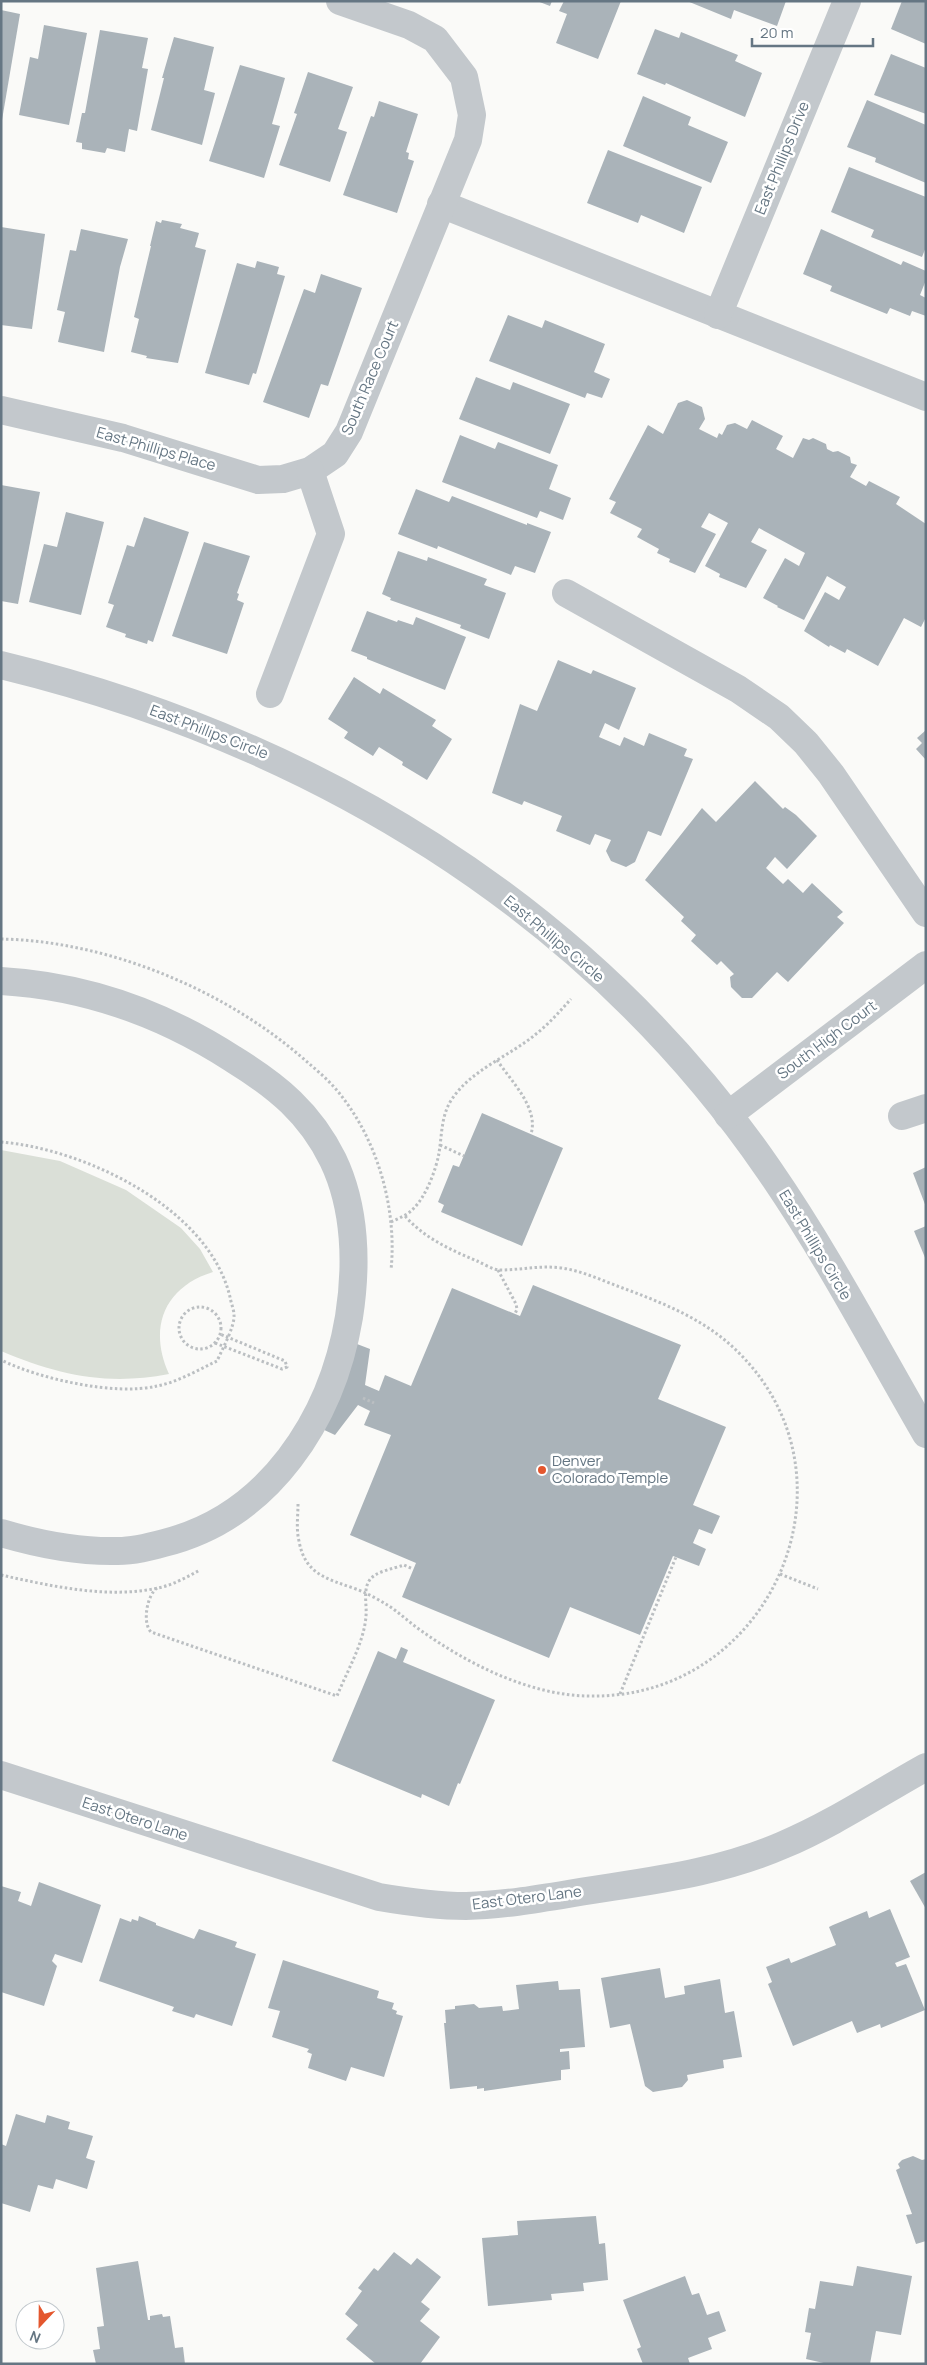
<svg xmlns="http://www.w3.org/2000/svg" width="927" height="2365" font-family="Manrope,sans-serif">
  <rect width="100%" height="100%" fill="#fafaf8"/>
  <path fill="#dadfd7" d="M1,1150l59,11 66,29 55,38 19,21 13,23c-49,15 -65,56 -44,102 -62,12 -111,1 -168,-23z"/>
  <g fill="#aab3b9">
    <path d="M537,1h15l-2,5z"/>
    <path d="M564,1h57l-23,58 -42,-16 11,-29 -8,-3z"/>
    <path d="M687,1h99l-9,25 -43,-16 -3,9z"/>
    <path d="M902,1h24v43l-35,-15z"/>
    <path d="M1,10l19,4 -18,106h-1z"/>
    <path d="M44,25l43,8 -18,92 -50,-10 11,-58 8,2z"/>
    <path d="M655,29l24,9 2,-6 57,23 -3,6 27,12 -17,44 -79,-34 -1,2 -28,-11z"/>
    <path d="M100,30l48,8 -6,30 6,1 -11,62 -8,-2 -4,23 -18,-4 -2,5 -23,-4v-6l-6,-1 6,-29h3z"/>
    <path d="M174,37l40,10 -10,43 11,3 -13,52 -51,-15 13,-52h-2z"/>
    <path d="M891,54l35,14v46l-52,-19z"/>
    <path d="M240,65l45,13 -13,46 8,2 -16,52 -55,-17z"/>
    <path d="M308,72l45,15 -15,42 9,3 -17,50 -51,-17 18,-51 -3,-1z"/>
    <path d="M643,96l48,21 -3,8 40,17 -17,41 -88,-37z"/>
    <path d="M867,100l59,25v58l-51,-21 1,-4 -29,-11z"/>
    <path d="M379,101l39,13 -12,38 3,1 -1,6 6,2 -17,52 -54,-18 28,-79 3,1z"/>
    <path d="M608,150l94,37 -18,46 -43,-18 -3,8 -51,-20z"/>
    <path d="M849,167l77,30v50l-4,10 -51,-20 3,-7 -43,-18z"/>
    <path d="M162,220l20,4 -2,4 19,5 -4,14 11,3 -28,113 -32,-5 1,-2 -16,-4 8,-33 -5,-2 17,-71h-1l6,-25 5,2z"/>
    <path d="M1,227l44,7 -13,95 -31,-4z"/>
    <path d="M81,229l47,10 -8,28 -16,85 -46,-10 7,-30 -8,-2 13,-60 6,1z"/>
    <path d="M821,229l80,36 2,-4 23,10v9l-6,15 6,3v18l-14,-5 -2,5 -20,-8 -3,6 -57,-23 2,-5 -29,-12z"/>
    <path d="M257,261l22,6 -2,7 8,2 -29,98 -3,-1 -4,12 -44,-12 32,-110 18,5z"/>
    <path d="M321,274l41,14 -34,98 -7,-2 -12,34 -46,-16 41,-113 11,4z"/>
    <path d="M508,315l34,13 3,-8 60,24 -11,28 16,7 -8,19 -15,-5 -2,5 -96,-37z"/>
    <path d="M476,377l34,13 3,-8 57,22 -20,50 -91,-35z"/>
    <path d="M687,400l15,7 3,12 -6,10 18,9 2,-5 3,2 5,-10 8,-2 12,6 5,-9 31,16 -7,13 17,9 10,-20 6,2 4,-2 13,6 1,5 6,3 5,-1 12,6 1,6 6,2 -7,12 16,9 3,-5 31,16 -4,7 30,20v93l-5,10 -17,-9 -26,48 -31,-17 -2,4 -15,-8 -1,2 -25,-16 21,-39 14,8 7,-13 -19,-11 -23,44 -27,-13 1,-1 -15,-8 22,-40 14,8 6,-13 -46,-25 -8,14 16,8 -21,38 -27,-11 1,-3 -15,-8 23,-43 -19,-10 -8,14 15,7 -21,39 -26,-11 1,-3 -13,-6 2,-4 -22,-12 5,-8 -32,-16 6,-11 -7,-3 39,-74 15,9 15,-31z"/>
    <path d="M460,435l35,14 3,-7 60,23 -9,24 22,9 -8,22 -23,-9 -3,7 -95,-36z"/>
    <path d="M1,485l39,7 -22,112 -17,-3z"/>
    <path d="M416,489l33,13 3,-6 75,29v-2l24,9 -16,41 -20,-7 -4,9 -73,-29 -1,3 -39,-15z"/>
    <path d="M66,512l38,10 -23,93 -52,-13 15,-58 13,3z"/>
    <path d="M144,517l45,15 -36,110 -5,-2 -1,4 -22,-7 1,-3 -20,-7 8,-22 -6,-2 19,-58 7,2z"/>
    <path d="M204,542l46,14 -13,37 2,1 -2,6 7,3 -17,51 -55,-18z"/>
    <path d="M398,551l29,10 1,-4 59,22 -3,6 22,8 -17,46 -29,-11 1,-3 -71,-25 1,-2 -9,-4z"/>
    <path d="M367,611l30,11 1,-2 15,5 3,-8 50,20 -21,53 -78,-31v-2l-16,-6z"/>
    <path d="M558,660l33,14 2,-4 43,18 -17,42 -14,-7 -6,14 21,9 4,-9 20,9 5,-13 38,16 -3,7 9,3 -32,77 -13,-5 -13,31 -9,5 -15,-6 -5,-10 5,-11 -16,-6 -5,11 -34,-14 6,-15 -38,-15 -2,4 -30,-12 28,-89 17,7z"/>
    <path d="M354,677l26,17 3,-6 53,32 -4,6 20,13 -25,41 -25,-15 1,-3 -24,-15 -6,9 -29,-18 4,-6 -20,-13z"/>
    <path d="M926,730v30l-10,-11 6,-6 -5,-5z"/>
    <path d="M755,781l28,28 2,-2 11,8 21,21 -30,33 -12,-12 -9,11 17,16 5,-5 15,14 9,-10 31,29 -6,5 7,6 -56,59 -11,-10 -25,26h-10l-11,-11 -1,-10 4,-3 -13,-13 -4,4 -26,-24 5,-6 -15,-14 3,-4 -39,-37 57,-72 14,14z"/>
    <path d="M482,1113l81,35 -41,98 -81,-34 3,-7 -6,-3 15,-37 6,2z"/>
    <path d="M926,1167v40l-13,-34z"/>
    <path d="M926,1226v34l-12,-29z"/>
    <path d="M533,1285l148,60 -23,54 68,28 -33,78 27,11 -8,18 -13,-5 -6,14 13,6 -7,17 -26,-10 -33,79 -70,-28 -21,51 -147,-61 14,-34 -66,-28 41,-100 -27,-10 6,-14 -12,-6 -23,30 -15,-7 22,-38 15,-46 13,5 -5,36 14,6 6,-16 26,11 41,-98 68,28z"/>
    <path d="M401,1647l7,3 -5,12 92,38 -35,84 -2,-1 -9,23 -27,-12 -1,4 -89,-37 46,-110 18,8z"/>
    <path d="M926,1872v37l-16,-28z"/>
    <path d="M39,1882l62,23 -19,58 -27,-9 -3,7 5,5 -13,40 -43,-14v-106l20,6 -3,9 13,5z"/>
    <path d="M890,1909l20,48 -15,6 2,4 9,-3 19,46 -44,18 -1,-4 -23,9 -5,-12 -59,25 -25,-62 4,-2 -6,-15 23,-9 2,5 45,-18 -7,-18 4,-2 34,-14 2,7z"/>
    <path d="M139,1916l17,7v2l38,14 5,-10 38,13 -2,5 21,7 -24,72 -36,-12 -2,4 -22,-7 2,-4 -75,-26 21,-63 11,4 1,-3 6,2z"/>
    <path d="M283,1960l96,31 -2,7 17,5 -2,6 5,2 -1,3 7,2 -19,61 -33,-10 -5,14 -38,-13 4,-14 -5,-2 2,-3 -37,-12 8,-26 -12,-3z"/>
    <path d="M660,1968l5,30 20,-4 -1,-8 36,-7 5,34 9,-2 8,46 -19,3 1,8 -37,7 1,5 -6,7 -29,5 -8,-6 -15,-62 -20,4 -9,-50z"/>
    <path d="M558,1981l1,9 21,-1 5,58 -25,2v3l9,-1 1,18 -9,1v10l-77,11v-3l-7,1v-3l-27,3 -6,-66h2l-1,-13 10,-1v-3l19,-2 5,4 23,-2 1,5 16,-2 -3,-24z"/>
    <path d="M16,2114l29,9 2,-8 23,7 -2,7 25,7 -7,22 9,3 -8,28 -31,-10 -3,10 -15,-4 -8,27 -29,-9v-59l5,2z"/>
    <path d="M913,2156l9,4 4,-1v82l-10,3 -10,-29 6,-1 -16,-44 4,-2 -2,-4 4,-4z"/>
    <path d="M596,2216l3,28 6,-1 3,37 -25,3 1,8 -33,3 1,6 -64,6 -6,-68 36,-3 -1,-14z"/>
    <path d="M394,2252l17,13 6,-7 24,19 -20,25 9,7 -10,12 20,16 -20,27h-44l-30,-25 12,-14 -13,-11 17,-23 -4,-3 16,-20 4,3z"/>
    <path d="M138,2261l10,59h2v-4l12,-2 1,3 7,-1 5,32 8,-1 2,17h-89l-3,-14 7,-1 -3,-22 7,-1 -8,-58z"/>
    <path d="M857,2266l55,10 -11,59 -25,-4 -6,33h-42l-22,-5 5,-26 -6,-1 4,-24 6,1 5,-28 33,5z"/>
    <path d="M685,2276l7,19 7,-2 8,22 12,-4 7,20 -18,7 4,11 -24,9 2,6h-47l-6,-15 4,-2 -18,-47z"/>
  </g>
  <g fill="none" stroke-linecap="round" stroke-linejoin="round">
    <g stroke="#bbbfc2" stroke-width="3" stroke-dasharray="2.5 2.5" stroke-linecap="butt">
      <path d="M1,939c107,2 225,51 305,122 13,11 27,23 37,37 36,47 54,113 48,172"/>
      <path d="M497,1060c14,21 42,48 34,74"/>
      <path d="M1,1142c84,7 208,66 229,155 1,6 4,13 4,18 1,11 -12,35 -17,46 -19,9 -39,21 -60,25 -42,10 -117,-7 -156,-26"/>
      <path d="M440,1145l24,11"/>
      <path d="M391,1222c8,-4 17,-7 23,-14 12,-12 22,-38 25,-55 3,-18 2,-38 13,-54 20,-30 58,-43 84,-65 13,-10 24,-23 35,-35"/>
      <path d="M498,1270l18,34 1,5 -2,5"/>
      <circle cx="200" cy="1328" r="21"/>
      <path d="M215,1343l67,26 5,-2 -2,-6 -65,-27"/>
      <path d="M363,1398l11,5"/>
      <path d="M298,1504c0,12 -2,25 1,37 6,34 29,38 57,48 11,4 23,11 33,17 12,8 22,18 34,26 47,33 107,63 165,64 181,5 280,-216 150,-344 -33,-33 -75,-49 -118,-65 -19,-7 -38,-16 -58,-19 -22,-3 -41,2 -62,2 -7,0 -16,-6 -23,-9 -26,-11 -53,-23 -72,-45"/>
      <path d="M780,1574l38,15"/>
      <path d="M1,1575c50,11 106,24 157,13 15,-3 29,-11 42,-18"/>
      <path d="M157,1588c-10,7 -15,35 -6,44l186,64c10,-25 27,-53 29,-80 1,-11 -3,-25 3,-35 6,-10 24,-12 35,-16l9,4"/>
      <path d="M620,1694l56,-137"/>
    </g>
    <g stroke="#c3c8cc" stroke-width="28">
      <path d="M441,204l485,193"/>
      <path d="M718,315l129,-314"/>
      <path d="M1,410l122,28 135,42 25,-1 27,-8 25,-17 14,-22 119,-292 4,-25 -8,-38 -29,-38 -26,-14 -69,-24"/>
      <path d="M566,593l172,96 41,28 27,26 25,31 95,139"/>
      <path d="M1,665c309,75 586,240 768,505 58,84 106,176 157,264"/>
      <path d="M270,694l61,-160 -21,-63"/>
      <path d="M1,981c85,5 161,32 232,78 44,27 77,54 100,101 23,48 24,106 16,157 -17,102 -80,200 -185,226 -15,4 -30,8 -46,8 -39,1 -80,-7 -117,-18"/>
      <path d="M728,1115l198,-150"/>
      <path d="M902,1116l24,-8"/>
      <path d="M1,1775l378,122c29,5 57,9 87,9 48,-1 97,-12 146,-19 59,-9 116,-18 171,-42 50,-21 96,-52 143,-78"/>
    </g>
  </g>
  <circle fill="#e4572e" stroke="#fff" stroke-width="2" cx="542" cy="1470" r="5"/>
  <g text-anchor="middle" stroke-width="5" stroke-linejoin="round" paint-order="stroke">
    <g font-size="15" fill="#657683" stroke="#fff">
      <text transform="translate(782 158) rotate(-68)" y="5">East Phillips Drive</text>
      <text transform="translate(370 378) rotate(-67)" y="5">South Race Court</text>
      <text transform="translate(156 449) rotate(16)" y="5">East Phillips Place</text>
      <text transform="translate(209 732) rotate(21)" y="5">East Phillips Circle</text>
      <text transform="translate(554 939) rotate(40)" y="5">East Phillips Circle</text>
      <text transform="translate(827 1040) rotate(-37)" y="5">South High Court</text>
      <text transform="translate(815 1245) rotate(59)" y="5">East Phillips Circle</text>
      <text transform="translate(135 1819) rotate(18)" y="5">East Otero Lane</text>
      <text transform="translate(527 1898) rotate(-7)" y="5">East Otero Lane</text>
    </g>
    <g font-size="15" fill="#657683" stroke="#fff" text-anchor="start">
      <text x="552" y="1466">Denver<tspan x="552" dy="17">Colorado Temple</tspan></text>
    </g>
  </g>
  <rect width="927" height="2365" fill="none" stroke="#657683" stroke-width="5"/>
  <g transform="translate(40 2325) rotate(202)"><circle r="24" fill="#ffffff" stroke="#c1c8cd"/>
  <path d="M0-4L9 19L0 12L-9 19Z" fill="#e4572e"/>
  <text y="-8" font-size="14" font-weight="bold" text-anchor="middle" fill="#657683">N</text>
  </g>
  <path d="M752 38v8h121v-8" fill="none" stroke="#657683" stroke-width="2.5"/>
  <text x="760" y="38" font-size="15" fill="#657683" stroke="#ffffff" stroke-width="4" paint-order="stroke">20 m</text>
</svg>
